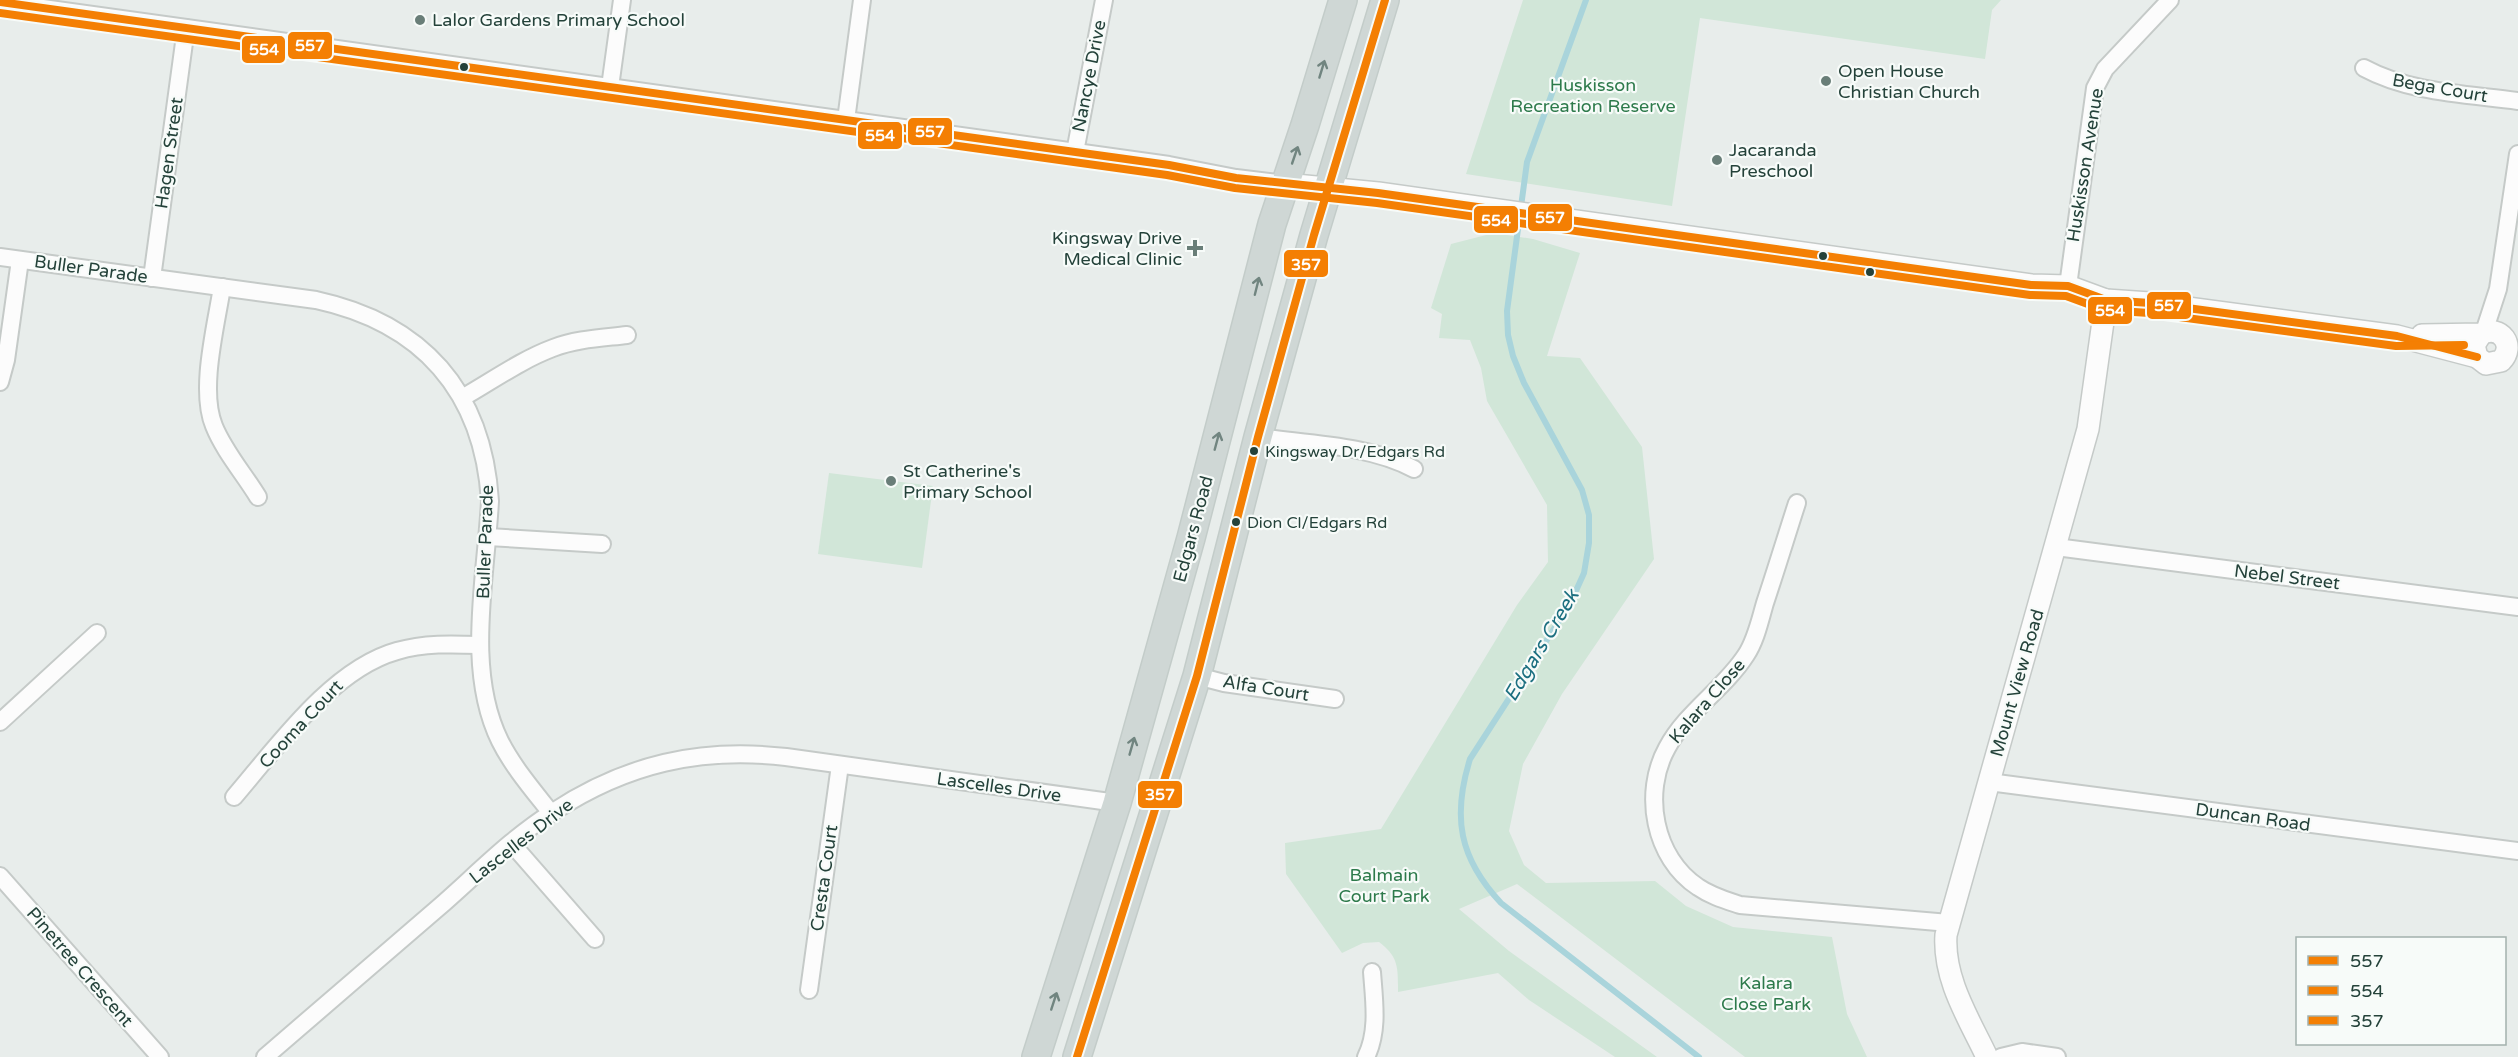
<svg xmlns="http://www.w3.org/2000/svg" width="2518" height="1057" font-family="'Varela Round',sans-serif">
  <rect width="100%" height="100%" fill="#e8edeb"/>
  <g fill="#d1e6d8">
    <path d="M1523,0h478l-9,10 -7,49 -285,-41 -28,188 -206,-32z"/>
    <path d="M1494,233l39,6 47,14 -33,103 33,2 62,89 12,112 -92,135 -39,70 -14,67 15,34 22,18 109,-2 31,25 47,21 99,10 15,77 20,43h-122l-228,-173 -58,25 50,42 148,106h-42l-86,-57 -31,-27 -100,19c0,-24 1,-35 -19,-50l-16,1 -21,10 -56,-79 -1,-31 96,-14 136,-224 31,-43 -1,-57 -60,-104 -6,-33 -11,-28 -31,-2 3,-24 -11,-6 20,-64z"/>
    <path d="M829,473l104,13 -11,82 -104,-14z"/>
  </g>
  <g fill="none" stroke-linecap="round" stroke-linejoin="round">
    <path stroke="#a9d4db" stroke-width="6" d="M1586,0l-59,162 -20,149 1,24 5,21 11,27 58,107 7,25v28l-5,30 -14,31 -100,155c-18,58 -11,99 31,144l198,154"/>
    <defs>
      <g id="minor">
        <path d="M0,2l1169,163 67,13 49,6"/>
        <path d="M2364,68c46,25 103,26 154,33"/>
        <path d="M610,87l12,-87"/>
        <path d="M846,120l16,-120"/>
        <path d="M1075,152l29,-152"/>
        <path d="M0,257l316,43c106,23 167,91 174,201 -4,77 -25,169 10,240 13,26 33,49 51,72"/>
        <path d="M152,278l34,-250"/>
        <path d="M2068,286l27,-198 10,-19 65,-69"/>
        <path d="M222,287c-6,39 -23,103 -8,139 10,25 30,48 44,71"/>
        <path d="M2484,332l14,-43 20,-135"/>
        <path d="M0,382l6,-22 14,-100"/>
        <path d="M462,398c30,-17 59,-38 91,-50 23,-9 49,-10 74,-13"/>
        <path d="M1258,437c50,7 112,8 156,32"/>
        <path d="M1797,503c-11,34 -21,67 -32,100 -5,17 -9,37 -19,52 -22,34 -60,57 -79,93 -25,45 -13,110 31,139 13,9 27,13 42,18l209,18"/>
        <path d="M488,537l114,7"/>
        <path d="M2056,547l462,60"/>
        <path d="M1197,676l27,7 111,16"/>
        <path d="M0,722l97,-89"/>
        <path d="M1989,782l529,69"/>
        <path d="M234,797c43,-50 98,-128 163,-146 27,-8 55,-7 83,-6"/>
        <path d="M512,844l83,95"/>
        <path d="M0,876l160,181"/>
        <path d="M809,990l31,-225"/>
        <path d="M265,1057c58,-50 115,-99 173,-149 37,-32 73,-70 115,-96 73,-48 147,-65 233,-55l331,46"/>
        <path d="M1366,1057c13,-26 8,-57 6,-85"/>
        <path d="M2001,1057l21,-5 35,5"/>
      </g>
      <g id="tertiary">
        <path d="M1285,184l93,9 653,92 37,1 38,14 44,3 247,33 80,21"/>
        <path d="M2422,335l59,-1c20,-10 35,12 20,27l-15,3 -9,-7 -3,-12 7,-11"/>
        <path d="M1987,1057c-18,-38 -44,-78 -41,-122l142,-506 18,-129"/>
      </g>
      <g id="primary">
        <path d="M1036,1057l81,-254 74,-265 81,-314 33,-99 38,-125"/>
        <path d="M1077,1057l120,-381 61,-239 56,-202 71,-235"/>
      </g>
    </defs>
    <use href="#minor" stroke="#c5cac8" stroke-width="20"/>
    <use href="#tertiary" stroke="#c5cac8" stroke-width="24"/>
    <use href="#primary" stroke="#c3ccc9" stroke-width="30"/>
    <use href="#minor" stroke="#fcfcfc" stroke-width="16"/>
    <use href="#tertiary" stroke="#fcfcfc" stroke-width="21"/>
    <use href="#primary" stroke="#cfd7d5" stroke-width="27"/>
    <defs>
      <path id="bus-1" d="M0,2l1169,163 67,13 142,15 653,92 37,1 38,14 44,3 247,33 80,21"/>
      <path id="bus-2" d="M0,13l1167,162 68,13 142,15 653,92 36,1 38,14 45,3 247,33 68,-1"/>
      <path id="bus-3" d="M1077,1057l120,-381 61,-239 56,-202 71,-235"/>
    </defs>
    <use href="#bus-1" stroke="#f7fbf9" stroke-width="12"/>
    <use href="#bus-2" stroke="#f7fbf9" stroke-width="12"/>
    <use href="#bus-3" stroke="#f7fbf9" stroke-width="12"/>
    <use href="#bus-1" stroke="#f47f03" stroke-width="8"/>
    <use href="#bus-2" stroke="#f47f03" stroke-width="8"/>
    <use href="#bus-3" stroke="#f47f03" stroke-width="8"/>
  </g>
  <defs><path id="oneway-shaft" d="M-6 0H5M1.5-3L5.5 0L1.5 3" fill="none" stroke-width="1.6" stroke-linecap="round" stroke-linejoin="round" transform="scale(1.5)"/></defs>
  <g stroke="#718580">
    <use href="#oneway-shaft" transform="translate(1322 69) rotate(-73)"/>
    <use href="#oneway-shaft" transform="translate(1295 155) rotate(-71)"/>
    <use href="#oneway-shaft" transform="translate(1257 286) rotate(-76)"/>
    <use href="#oneway-shaft" transform="translate(1217 441) rotate(-75)"/>
    <use href="#oneway-shaft" transform="translate(1132 746) rotate(-74)"/>
    <use href="#oneway-shaft" transform="translate(1054 1001) rotate(-72)"/>
  </g>
  <g fill="#697e78" stroke="#f7fbf9" stroke-width="2">
    <circle cx="420" cy="20" r="6"/>
    <circle cx="1826" cy="81" r="6"/>
    <circle cx="1717" cy="160" r="6"/>
    <path d="M1192 239h6v6h6v6h-6v6h-6v-6h-6v-6h6z"/>
    <circle cx="891" cy="481" r="6"/>
  </g>
  <g fill="#24423a" stroke="#f7fbf9" stroke-width="2">
    <circle cx="464" cy="67" r="5"/>
    <circle cx="1823" cy="256" r="5"/>
    <circle cx="1870" cy="272" r="5"/>
    <circle cx="1254" cy="451" r="5"/>
    <circle cx="1236" cy="522" r="5"/>
  </g>
  <g text-anchor="middle" stroke-width="4.5" stroke-linejoin="round" paint-order="stroke">
    <g font-size="16" fill="#24423a" stroke="#f7fbf9" text-anchor="start">
      <text x="1265" y="457">Kingsway Dr/Edgars Rd</text>
      <text x="1247" y="528">Dion Cl/Edgars Rd</text>
    </g>
    <g font-size="18" fill="#24423a" stroke="#f7fbf9" text-anchor="start">
      <text x="432" y="26">Lalor Gardens Primary School</text>
      <text x="1838" y="77">Open House<tspan x="1838" dy="21">Christian Church</tspan></text>
      <text x="1729" y="156">Jacaranda<tspan x="1729" dy="21">Preschool</tspan></text>
      <text x="1182" y="244" text-anchor="end">Kingsway Drive<tspan x="1182" dy="21">Medical Clinic</tspan></text>
      <text x="903" y="477">St Catherine's<tspan x="903" dy="21">Primary School</tspan></text>
    </g>
    <g font-size="18" fill="#24423a" stroke="#f7fbf9">
      <text transform="translate(1089 76) rotate(-79)" y="6">Nancye Drive</text>
      <text transform="translate(2440 88) rotate(10)" y="6">Bega Court</text>
      <text transform="translate(169 153) rotate(-82)" y="6">Hagen Street</text>
      <text transform="translate(2085 165) rotate(-81)" y="6">Huskisson Avenue</text>
      <text transform="translate(91 269) rotate(8)" y="6">Buller Parade</text>
      <text transform="translate(1193 529) rotate(-75)" y="6">Edgars Road</text>
      <text transform="translate(485 542) rotate(-88)" y="6">Buller Parade</text>
      <text transform="translate(2287 577) rotate(7)" y="6">Nebel Street</text>
      <text transform="translate(2017 683) rotate(-74)" y="6">Mount View Road</text>
      <text transform="translate(1266 688) rotate(9)" y="6">Alfa Court</text>
      <text transform="translate(1707 701) rotate(-49)" y="6">Kalara Close</text>
      <text transform="translate(301 724) rotate(-47)" y="6">Cooma Court</text>
      <text transform="translate(999 787) rotate(8)" y="6">Lascelles Drive</text>
      <text transform="translate(2253 817) rotate(8)" y="6">Duncan Road</text>
      <text transform="translate(521 841) rotate(-38)" y="6">Lascelles Drive</text>
      <text transform="translate(824 878) rotate(-82)" y="6">Cresta Court</text>
      <text transform="translate(80 967) rotate(49)" y="6">Pinetree Crescent</text>
    </g>
    <g font-size="18" fill="#2d7a4b" stroke="#f7fbf9">
      <text x="1593" y="91">Huskisson<tspan x="1593" dy="21">Recreation Reserve</tspan></text>
      <text x="1384" y="881">Balmain<tspan x="1384" dy="21">Court Park</tspan></text>
      <text x="1766" y="989">Kalara<tspan x="1766" dy="21">Close Park</tspan></text>
    </g>
    <g font-size="20" font-style="italic" fill="#1c6f80" stroke="#f7fbf9">
      <text transform="translate(1541 645) rotate(-59)" y="7">Edgars Creek</text>
    </g>
  </g>
  <g stroke="#f7fbf9" stroke-width="2">
    <rect x="287" y="31" width="46" height="29" rx="6" fill="#f47f03"/>
    <rect x="241" y="35" width="45" height="29" rx="6" fill="#f47f03"/>
    <rect x="907" y="117" width="46" height="29" rx="6" fill="#f47f03"/>
    <rect x="857" y="121" width="46" height="29" rx="6" fill="#f47f03"/>
    <rect x="1527" y="203" width="46" height="29" rx="6" fill="#f47f03"/>
    <rect x="1473" y="205" width="46" height="29" rx="6" fill="#f47f03"/>
    <rect x="1283" y="249" width="46" height="29" rx="6" fill="#f47f03"/>
    <rect x="2146" y="291" width="46" height="29" rx="6" fill="#f47f03"/>
    <rect x="2087" y="296" width="46" height="29" rx="6" fill="#f47f03"/>
    <rect x="1137" y="780" width="46" height="29" rx="6" fill="#f47f03"/>
  </g>
  <g font-size="16" text-anchor="middle" font-weight="bold" fill="#fff">
    <text x="310" y="51">557</text>
    <text x="264" y="55">554</text>
    <text x="930" y="137">557</text>
    <text x="880" y="141">554</text>
    <text x="1550" y="223">557</text>
    <text x="1496" y="226">554</text>
    <text x="1306" y="270">357</text>
    <text x="2169" y="311">557</text>
    <text x="2110" y="316">554</text>
    <text x="1160" y="800">357</text>
  </g>
  <rect x="2296" y="937" width="210" height="108" fill="#f7fbf9" stroke="#a3b1ad" stroke-width="1.5"/>
  <rect x="2308" y="956" width="30" height="9" fill="#f47f03" stroke="#a3b1ad" stroke-width="1.5"/>
  <text x="2350" y="967" font-size="18" fill="#24423a">557</text>
  <rect x="2308" y="986" width="30" height="9" fill="#f47f03" stroke="#a3b1ad" stroke-width="1.5"/>
  <text x="2350" y="997" font-size="18" fill="#24423a">554</text>
  <rect x="2308" y="1016" width="30" height="9" fill="#f47f03" stroke="#a3b1ad" stroke-width="1.5"/>
  <text x="2350" y="1027" font-size="18" fill="#24423a">357</text>
</svg>
